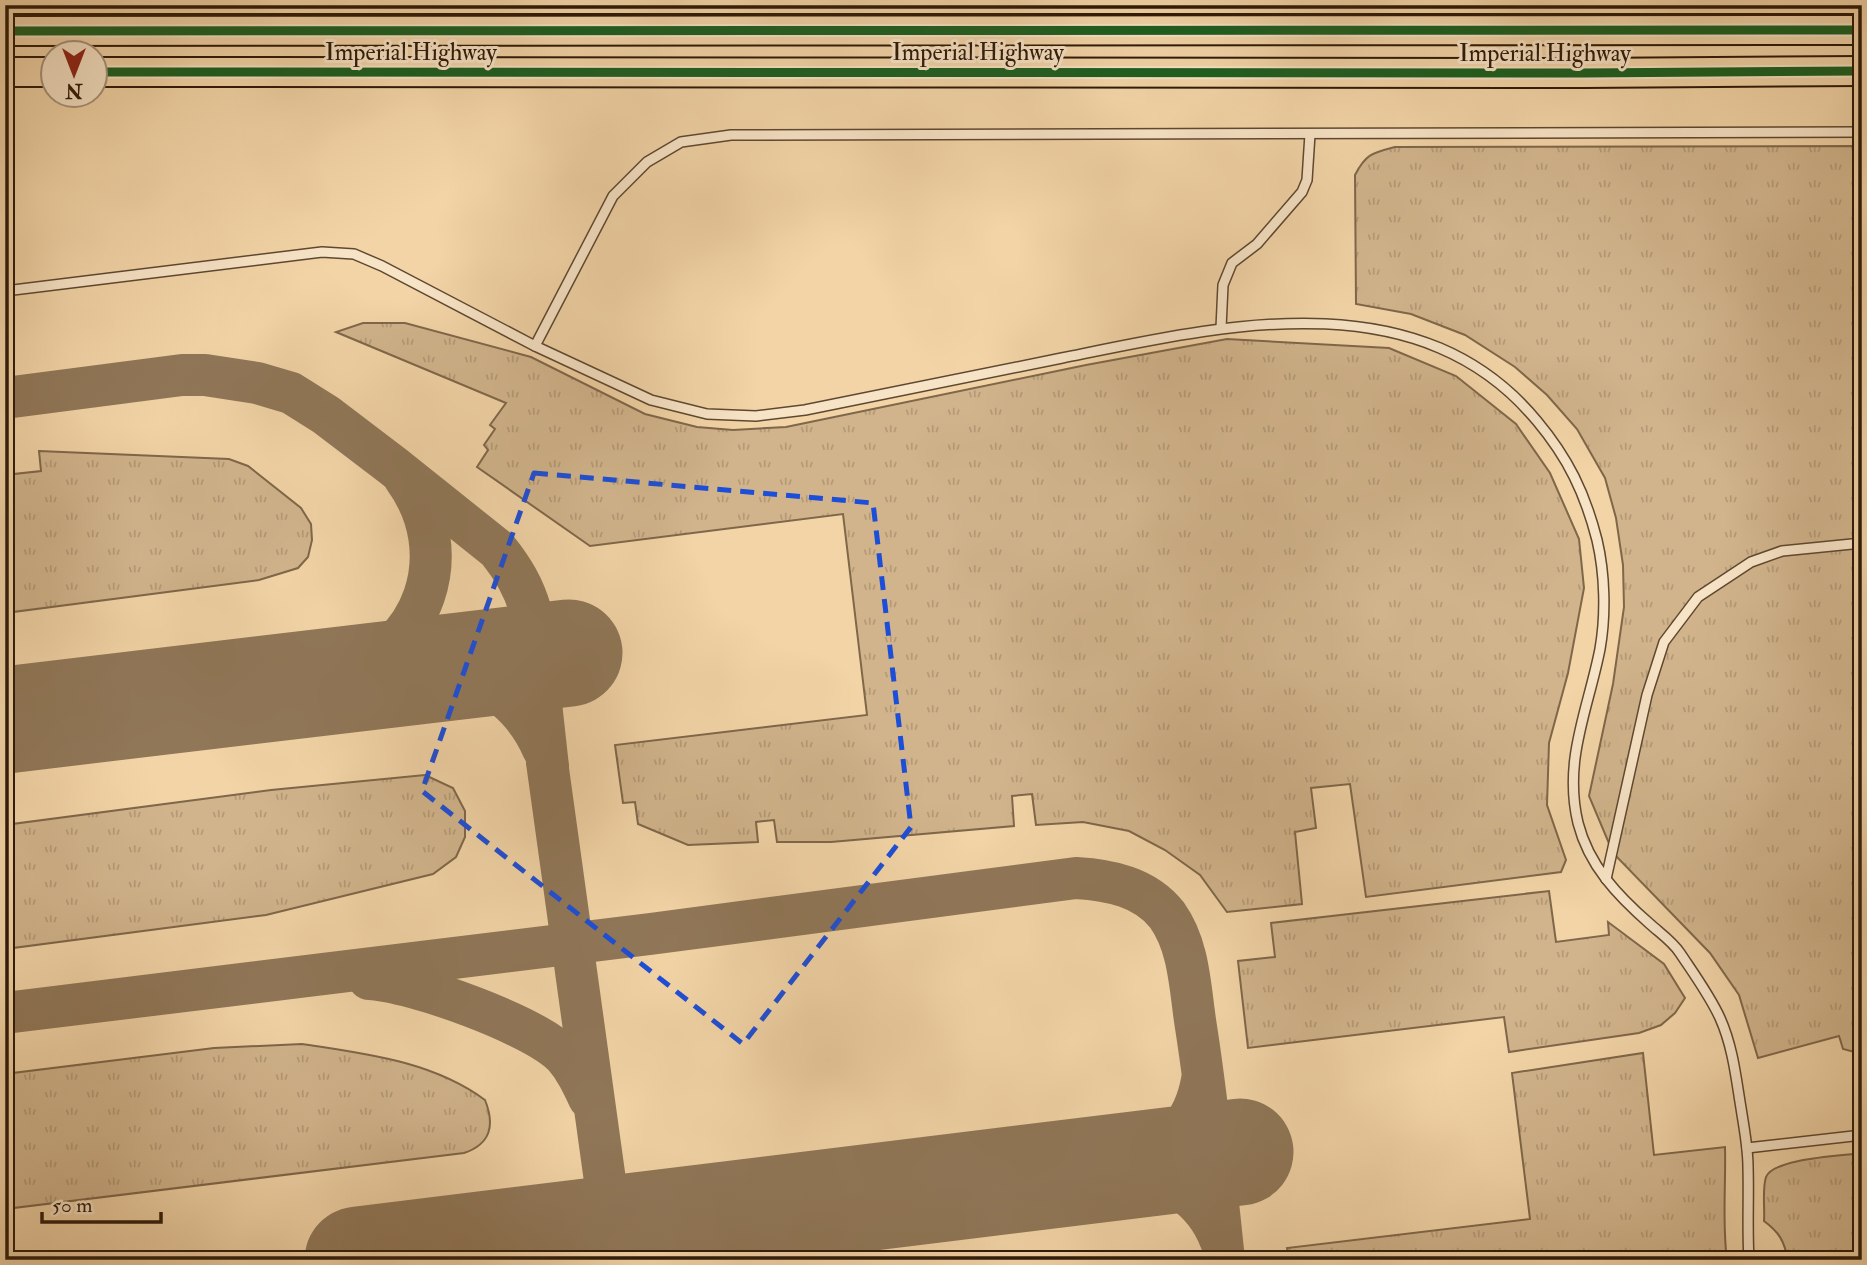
<svg xmlns="http://www.w3.org/2000/svg" width="1867" height="1265" font-family="'IM FELL Double Pica',serif">
  <defs>
    <pattern id="grass-tufts" width="24" height="20" patternUnits="userSpaceOnUse" patternTransform="scale(1.75)"><rect width="24" height="20" fill="#d1b48c"/><path d="M3 7l-1-3M5 7V3M7 7l1-3M15 17l-1-3M17 17v-4M19 17l1-3" fill="none" stroke="#b49a77"/></pattern>
  </defs>
  <rect width="100%" height="100%" fill="#f2d4a7"/>
  <filter id="stains"><feTurbulence type="fractalNoise" baseFrequency=".00286" numOctaves="4"/><feColorMatrix values="0 0 0 0 .2 0 0 0 0 .09 0 0 0 0 .02 0 0 0 .5 -.17"/></filter>
  <radialGradient id="worn" r=".72"><stop offset=".6" stop-color="#630" stop-opacity="0"/><stop offset="1" stop-color="#630" stop-opacity=".3"/></radialGradient>
  <g fill="url(#grass-tufts)" stroke="#7f674a" stroke-width="2">
    <path d="M1862,146v908l-19,-5 -4,-13 -81,22 -19,-63 -29,-42 -97,-100 -24,-57 24,-112 11,-77 -1,-42 -7,-47 -11,-40 -28,-49 -30,-34 -32,-28 -50,-32 -54,-21 -55,-10 -1,-129c11,-21 17,-22 40,-28z"/>
    <path d="M363,323h42l126,34 114,57 52,13 36,3 53,-3 300,-62 141,-26 162,9 67,28 60,48 34,49 29,66 5,49 -16,85 -19,70 -2,62 19,55 -5,12 -195,25 -16,-113 -39,4 5,40 -21,4 7,72 -75,8 -27,-37 -35,-25 -36,-19 -46,-9 -47,3 -4,-31 -20,2 2,30 -183,16h-54l-3,-22 -18,2 2,20 -70,3 -50,-21 -3,-22 -12,1 -8,-58 252,-30 -24,-201 -253,32 -113,-79 11,-17 -4,-5 11,-16 -5,-4 16,-22 -170,-71z"/>
    <path d="M39,451l190,8 19,7 53,42 10,16 1,16 -4,17 -10,11 -39,12 -254,33v-138l36,-4z"/>
    <path d="M425,775l28,13 12,23v26l-9,20 -23,17 -167,41 -261,34v-124l266,-35z"/>
    <path d="M1549,891l7,51 53,-7 -1,-13 56,42 21,34 -10,15 -14,12 -22,8 -130,19 -5,-35 -256,31 -10,-87 37,-4 -4,-34z"/>
    <path d="M302,1044c64,10 130,17 183,56 10,25 6,44 -21,53l-459,56v-135l209,-26z"/>
    <path d="M1643,1053l11,102 71,-8c1,37 -3,76 2,113h-437l-3,-12 243,-29 -18,-146z"/>
    <path d="M1862,1153v106l-74,1c-4,-19 -8,-27 -24,-39 1,-13 -2,-32 2,-44 8,-19 76,-21 96,-24z"/>
  </g>
  <path fill="#d1b48c" stroke="#7f674a" stroke-width="2" d="M5,5h1857v7l-1780,5 -77,-4z"/>
  <g fill="none" stroke-linecap="round" stroke-linejoin="round">
    <g stroke="#907758" stroke-width="42">
      <path d="M5,398l177,-23h23l52,8 34,10 35,22 67,51 104,83c16,20 27,38 34,63l17,155"/>
      <path d="M346,682c32,-3 67,-13 98,-10 45,4 82,37 99,77"/>
      <path d="M147,702l190,-27c89,-24 121,-123 68,-196"/>
      <path d="M547,762l69,498"/>
      <path d="M369,979c43,2 166,46 195,77 11,12 18,27 25,42"/>
      <path d="M5,1013l645,-79 426,-56c34,2 69,9 91,37 23,32 23,75 29,112 12,77 20,155 28,233"/>
      <path d="M1126,1166c41,11 78,31 94,73"/>
      <path d="M1126,1166c42,-17 68,-40 76,-86"/>
    </g>
    <g stroke="#907758" stroke-width="107">
      <path d="M5,720l564,-67"/>
      <path d="M358,1260l882,-108"/>
    </g>
    <defs>
      <g id="service">
        <path d="M5,291l317,-39 32,2 28,12 153,80 116,54 56,14 49,2 49,-6c86,-17 172,-34 257,-52 157,-32 356,-81 475,63 31,37 48,72 60,119 8,34 9,75 3,109 -12,61 -37,111 -22,174 11,43 40,73 72,101 10,9 23,18 30,29 14,21 30,43 40,65 13,29 16,60 21,90 3,20 7,39 7,59 1,31 -1,62 1,93"/>
        <path d="M1221,328l2,-43 9,-22 25,-19 45,-52 5,-12 3,-46"/>
        <path d="M535,346l78,-150 34,-34 34,-20 50,-7 1131,-3"/>
        <path d="M1606,879l41,-184 17,-53 34,-45 53,-35 31,-11 80,-8"/>
        <path d="M1747,1148l115,-13"/>
      </g>
      <g id="primary">
        <path d="M5,31l1857,-1"/>
        <path d="M5,72h47"/>
        <path d="M94,72l1489,1 279,-2"/>
      </g>
    </defs>
    <use href="#service" stroke="#5e4830" stroke-width="12"/>
    <use href="#primary" stroke="#2d1a09" stroke-width="32"/>
    <use href="#service" stroke="#f7e3c6" stroke-width="9"/>
    <use href="#primary" stroke="#f2d4a7" stroke-width="28"/>
    <defs>
      <g id="cycleway">
        <path d="M5,31l1857,-1"/>
        <path d="M94,72l1489,1 279,-2"/>
      </g>
    </defs>
    <use href="#cycleway" stroke="#f7e3c6" stroke-width="13"/>
    <use href="#cycleway" stroke="#1b5e20" stroke-width="9"/>
  </g>
  <path fill="none" stroke="#1d4ed8" stroke-width="5" stroke-dasharray="14 9" stroke-linejoin="round" d="M534,473l339,30 38,324 -168,217 -321,-253z"/>
  <g text-anchor="middle" stroke-width="6" stroke-linejoin="round" paint-order="stroke">
    <g font-size="24" fill="#2d1a09" stroke="#f7e3c6">
      <text x="411" y="60">Imperial Highway</text>
      <text x="978" y="60">Imperial Highway</text>
      <text x="1545" y="61">Imperial Highway</text>
    </g>
  </g>
  <rect width="1867" height="1265" fill="none" stroke="#f2d4a7" stroke-width="28"/>
  <rect x="7" y="7" width="1853" height="1251" fill="none" stroke="#2d1a09" stroke-width="3.5"/>
  <rect x="14" y="14" width="1839" height="1237" fill="none" stroke="#2d1a09" stroke-width="2"/>
  <g transform="translate(74 74) rotate(180)"><circle r="33" fill="#f7e3c6" stroke="#a6937a" stroke-width="2"/>
  <path d="M0-5L12 26L0 18L-12 26Z" fill="#8f2418"/>
  <text y="-10" font-size="19" font-weight="bold" text-anchor="middle" fill="#2d1a09">N</text>
  </g>
  <path d="M42 1212v10h119v-10" fill="none" stroke="#2d1a09" stroke-width="3.5"/>
  <text x="52" y="1212" font-size="21" fill="#2d1a09" stroke="#f7e3c6" stroke-width="5" paint-order="stroke">50 m</text>
  <rect width="100%" height="100%" filter="url(#stains)"/>
  <rect width="100%" height="100%" fill="url(#worn)"/>
</svg>
